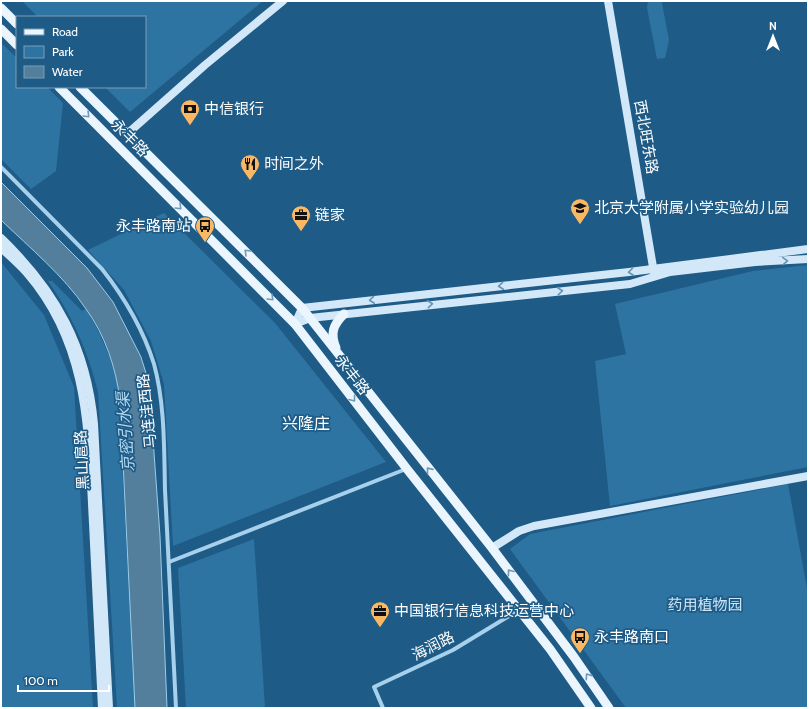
<svg xmlns="http://www.w3.org/2000/svg" width="809" height="709" font-family="Cabin,'Noto Sans SC',sans-serif">
  <rect width="100%" height="100%" fill="#1e5b86"/>
  <g fill="#2e74a3">
    <path d="M22,1h241l-133,111 -25,-25h40v-70h-107z"/>
    <path d="M648,1h13l1,2 7,37 -4,18 -8,1 -10,-51z"/>
    <path d="M1,43l16,15v29h30l16,16 -7,68 -25,18 -30,-30z"/>
    <path d="M164,213l111,110 111,139 -213,84 -9,-162 -13,-43 -27,-51 -36,-40z"/>
    <path d="M1,262l43,53 30,72 19,321h-92z"/>
    <path d="M808,265v202l-198,39 -15,-145 31,-7 -11,-50 138,-33z"/>
    <path d="M48,281h4l30,30 4,-2c15,25 26,50 32,78l17,321h-18l-19,-316c-10,-41 -26,-77 -50,-111z"/>
    <path d="M788,484l20,110v114h-182l-116,-159 20,-15z"/>
    <path d="M254,539l11,169h-79l-8,-140z"/>
  </g>
  <path fill="#537f9d" stroke="#99cdec" d="M1,182l86,86 26,34 28,55 8,26 11,153 7,172h-32l-15,-308c-4,-32 -15,-65 -34,-91 -22,-33 -56,-61 -85,-89z"/>
  <g fill="none" stroke-linecap="round" stroke-linejoin="round">
    <g stroke="#a6d0eb" stroke-width="4">
      <path d="M1,167l101,102c22,28 41,60 52,95 11,40 10,85 11,126 4,73 7,145 11,218"/>
      <path d="M169,562l237,-93"/>
      <path d="M383,708l-9,-21 79,-37 66,-40"/>
    </g>
    <g stroke="#d2e8f8" stroke-width="8">
      <path d="M608,1l46,272"/>
      <path d="M127,134l78,-69 78,-64"/>
      <path d="M1,238c55,53 86,109 93,186l15,284"/>
      <path d="M1,248c9,8 18,16 26,25 63,73 61,160 66,250 3,62 6,123 9,185"/>
      <path d="M295,324l7,-16 327,-36 179,-23"/>
      <path d="M295,324l15,-6 320,-34 40,-12 85,-10 53,-3"/>
      <path d="M492,548l27,-17 15,-5 274,-50"/>
    </g>
    <g stroke="#eaf5fe" stroke-width="9">
      <path d="M1,8l16,16"/>
      <path d="M1,29l16,16"/>
      <path d="M59,87l236,237 112,145 143,180 41,59"/>
      <path d="M80,87l222,221 190,240 82,109 35,51"/>
      <path d="M336,348c-6,-15 -3,-23 8,-34"/>
    </g>
  </g>
  <defs><path id="oneway-chevron" d="M-2-3.5L2.5 0L-2 3.5" fill="none" stroke-width="1.6" stroke-linecap="round" stroke-linejoin="round"/></defs>
  <g stroke="#7099b6">
    <use href="#oneway-chevron" transform="translate(87 115) rotate(45)"/>
    <use href="#oneway-chevron" transform="translate(179 207) rotate(45)"/>
    <use href="#oneway-chevron" transform="translate(247 252) rotate(-135)"/>
    <use href="#oneway-chevron" transform="translate(271 298) rotate(45)"/>
    <use href="#oneway-chevron" transform="translate(353 399) rotate(52)"/>
    <use href="#oneway-chevron" transform="translate(429 470) rotate(-129)"/>
    <use href="#oneway-chevron" transform="translate(510 572) rotate(-127)"/>
    <use href="#oneway-chevron" transform="translate(588 676) rotate(-125)"/>
  </g>
  <g stroke="#6693b4">
    <use href="#oneway-chevron" transform="translate(785 261) rotate(-2)"/>
    <use href="#oneway-chevron" transform="translate(631 272) rotate(173)"/>
    <use href="#oneway-chevron" transform="translate(501 286) rotate(174)"/>
    <use href="#oneway-chevron" transform="translate(560 291) rotate(-6)"/>
    <use href="#oneway-chevron" transform="translate(372 300) rotate(174)"/>
    <use href="#oneway-chevron" transform="translate(430 304) rotate(-6)"/>
  </g>
  <defs>
    <symbol id="bank-pin" viewBox="-11 -11 22 30"><path d="M0 17L-7.5 6A9.5 9.5 0 1 1 7.5 6Z" fill="#fab865" stroke="#1e5b86"/><path d="M-6-4H6V4H-6ZM0-2.3a2.3 2.3 0 1 0 0 4.6a2.3 2.3 0 1 0 0-4.6Z" fill="#111"/></symbol>
    <symbol id="restaurant-pin" viewBox="-11 -11 22 30"><path d="M0 17L-7.5 6A9.5 9.5 0 1 1 7.5 6Z" fill="#fab865" stroke="#1e5b86"/><path d="M-5-6h1v4h1v-4h1v4h1v-4h1v5L-1.5 .5V6h-2V.5L-5-1ZM5-6V6H3V1.5H1.5Q1.5-4 5-6Z" fill="#111"/></symbol>
    <symbol id="school-pin" viewBox="-11 -11 22 30"><path d="M0 17L-7.5 6A9.5 9.5 0 1 1 7.5 6Z" fill="#fab865" stroke="#1e5b86"/><path d="M0-5L7-2L0 1L-7-2ZM-4 1L0 2.5L4 1V4Q0 6-4 4Z" fill="#111"/></symbol>
    <symbol id="office-pin" viewBox="-11 -11 22 30"><path d="M0 17L-7.5 6A9.5 9.5 0 1 1 7.5 6Z" fill="#fab865" stroke="#1e5b86"/><path d="M-6-3h4V-5.5h4V-3h4V5H-6ZM-1-4.5V-3h2v-1.5ZM-6 0V1H6V0Z" fill="#111"/></symbol>
    <symbol id="bus-pin" viewBox="-11 -11 22 30"><path d="M0 17L-7.5 6A9.5 9.5 0 1 1 7.5 6Z" fill="#fab865" stroke="#1e5b86"/><path d="M-5-6H5V4H4V6H2V4H-2V6H-4V4H-5ZM-3.5-4V0h7V-4ZM-3.5 1.2v1.5H-2V1.2ZM2 1.2v1.5H3.5V1.2Z" fill="#111"/></symbol>
  </defs>
  <g fill-rule="evenodd">
    <use href="#bank-pin" x="179" y="98" width="22" height="30"/>
    <use href="#restaurant-pin" x="239" y="153" width="22" height="30"/>
    <use href="#school-pin" x="569" y="197" width="22" height="30"/>
    <use href="#office-pin" x="290" y="204" width="22" height="30"/>
    <use href="#bus-pin" x="194" y="215" width="22" height="30"/>
    <use href="#office-pin" x="369" y="600" width="22" height="30"/>
    <use href="#bus-pin" x="569" y="626" width="22" height="30"/>
  </g>
  <g text-anchor="middle" stroke-width="3.5" stroke-linejoin="round" paint-order="stroke">
    <g font-size="15" fill="#fff" stroke="#1e5b86" text-anchor="start">
      <text x="204" y="114">中信银行</text>
      <text x="264" y="169">时间之外</text>
      <text x="594" y="213">北京大学附属小学实验幼儿园</text>
      <text x="315" y="220">链家</text>
      <text x="191" y="231" text-anchor="end">永丰路南站</text>
      <text x="394" y="616">中国银行信息科技运营中心</text>
      <text x="594" y="642">永丰路南口</text>
    </g>
    <g font-size="15" fill="#fff" stroke="#1e5b86">
      <text transform="translate(646 137) rotate(80)" y="5">西北旺东路</text>
      <text transform="translate(130 138) rotate(45)" y="5">永丰路</text>
      <text transform="translate(352 375) rotate(52)" y="5">永丰路</text>
      <text transform="translate(147 411) rotate(-96)" y="5">马连洼西路</text>
      <text transform="translate(82 460) rotate(-93)" y="5">黑山扈路</text>
      <text transform="translate(433 646) rotate(-27)" y="5">海润路</text>
    </g>
    <g font-size="15" fill="#cbe6f8" stroke="#1e5b86">
      <text x="705" y="610">药用植物园</text>
    </g>
    <g font-size="16" fill="#fff" stroke="#1e5b86">
      <text x="306" y="429">兴隆庄</text>
    </g>
    <g font-size="16" font-style="italic" fill="#b2d9f2" stroke="#1e5b86">
      <text transform="translate(125 432) rotate(-94)" y="6">京密引水渠</text>
    </g>
  </g>
  <rect width="809" height="709" fill="none" stroke="#ffffff" stroke-width="4"/>
  <rect x="16" y="16" width="130" height="72" fill="#1e5b86" stroke="#789db6"/>
  <rect x="24" y="29" width="20" height="6" fill="#eaf5fe" stroke="#789db6"/>
  <text x="52" y="36" font-size="12" fill="#ffffff">Road</text>
  <rect x="24" y="46" width="20" height="12" fill="#2e74a3" stroke="#789db6"/>
  <text x="52" y="56" font-size="12" fill="#ffffff">Park</text>
  <rect x="24" y="66" width="20" height="12" fill="#537f9d" stroke="#789db6"/>
  <text x="52" y="76" font-size="12" fill="#ffffff">Water</text>
  <g transform="translate(773 36)" stroke="#1e5b86" stroke-width="3" paint-order="stroke">
  <path d="M0-3L7 15L0 10L-7 15Z" fill="#ffffff"/>
  <text y="-6" font-size="11" font-weight="bold" text-anchor="middle" fill="#ffffff">N</text>
  </g>
  <path d="M18 685v6h91v-6" fill="none" stroke="#ffffff" stroke-width="2"/>
  <text x="24" y="685" font-size="12" fill="#ffffff" stroke="#1e5b86" stroke-width="3" paint-order="stroke">100 m</text>
</svg>
